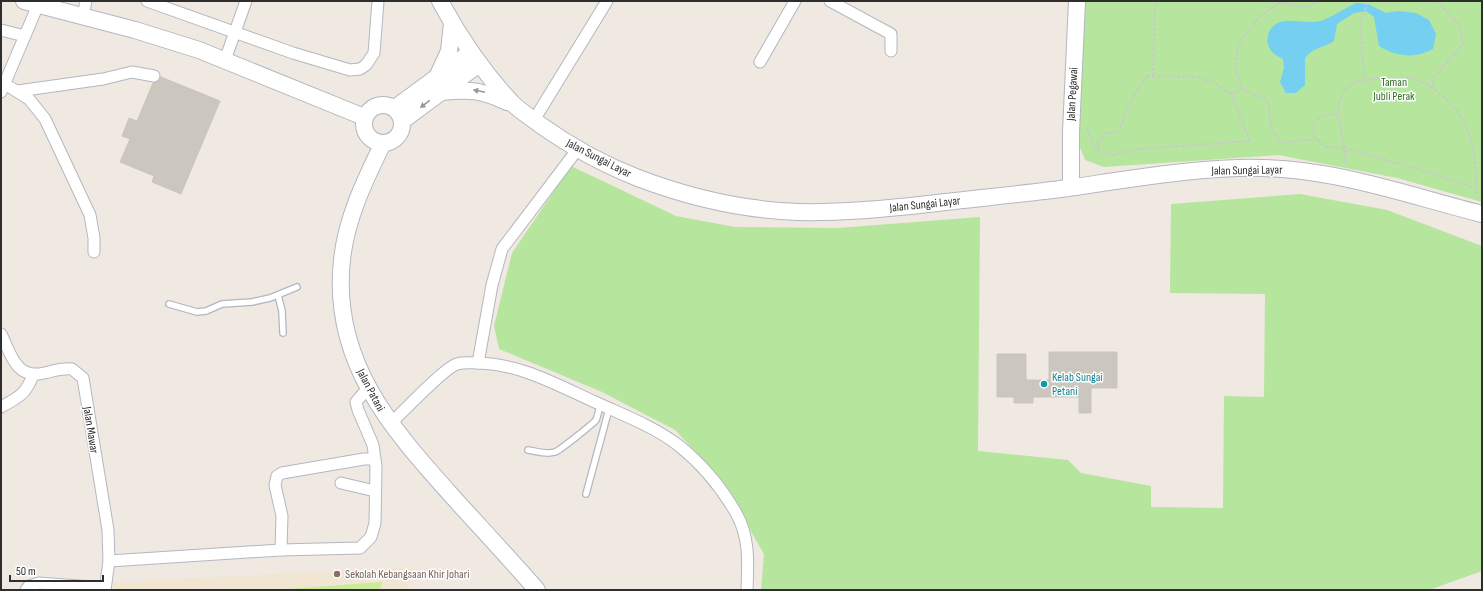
<svg xmlns="http://www.w3.org/2000/svg" width="1483" height="591" font-family="'Sofia Sans Condensed',sans-serif">
  <rect width="100%" height="100%" fill="#efe9e1"/>
  <path fill="#f0e6d1" d="M413,567l-5,23h-295l1,-8z"/>
  <g fill="#b6e59e">
    <path d="M1081,1h401v201l-85,-24 -119,-23 -174,12 -19,-7 -8,-20z"/>
    <path d="M571,166l105,50 59,11 103,1 142,-11 -2,234 90,9 13,13 70,13v21l72,1 1,-112 40,1 1,-103 -95,-1 1,-89 129,-10 87,16 95,36v325l-53,19h-668l3,-36 -44,-76 -45,-48 -73,-38 -103,-43 -5,-23 18,-73z"/>
  </g>
  <path fill="#c9ec9a" d="M382,582l-2,8h-105z"/>
  <path fill="#75cff0" d="M1356,3l12,1 18,9 12,-2 18,2 13,7 7,14 -3,15c-18,10 -37,8 -54,-3l-5,-29 -8,-6 -12,2 -17,11 -3,17c-12,8 -19,5 -29,17v27l-9,8h-10l-6,-11 4,-14 -1,-9c-6,-3 -11,-5 -14,-12 -2,-4 -2,-10 0,-15 10,-21 38,-5 54,-12 11,-4 22,-12 33,-17z"/>
  <g fill="#cbc7bf" stroke="#cbc5ba">
    <path d="M161,77l59,24 -39,93 -29,-12 2,-6 -34,-14 10,-23 -8,-3 7,-18 8,3 16,-38 6,-2z"/>
    <path d="M1049,352h68v36h-26v25h-12v-16h-46v6h-19v-6h-17v-43h29v26h23z"/>
  </g>
  <g fill="none" stroke-linecap="round" stroke-linejoin="round">
    <defs>
      <g id="lane">
        <path d="M278,295l4,16 1,22"/>
        <path d="M169,304l28,8 9,-1 16,-7 30,-2 18,-4 27,-11"/>
        <path d="M528,450c8,1 18,5 27,2 4,-1 39,-29 41,-32 2,-5 3,-10 4,-15"/>
        <path d="M586,494l23,-85"/>
      </g>
      <g id="street">
        <path d="M147,1l146,52 57,17 10,-1 6,-4 8,-12 4,-52"/>
        <path d="M830,1l61,33v17"/>
        <path d="M83,16l3,-15"/>
        <path d="M1,30l24,6"/>
        <path d="M225,60l21,-59"/>
        <path d="M760,62l35,-61"/>
        <path d="M5,84l24,15 16,20 45,96 4,23v14"/>
        <path d="M18,91l85,-12 29,-7 22,4"/>
        <path d="M1,92l37,-87"/>
        <path d="M534,120l73,-119"/>
        <path d="M1,334c10,20 15,46 43,39 9,-2 18,-5 28,-4l11,9 25,152 1,31 -4,29"/>
        <path d="M478,363l14,-78 10,-36 75,-99"/>
        <path d="M1,407c18,-10 25,-13 32,-32"/>
        <path d="M390,424c13,-12 54,-56 67,-60 7,-2 14,-1 21,-1 43,1 79,22 117,39 28,13 58,24 83,43 24,19 43,42 58,68 14,24 12,51 11,77"/>
        <path d="M341,483l34,8"/>
        <path d="M281,550l1,-34 -7,-31 2,-9 5,-3 82,-14h11"/>
        <path d="M109,561l172,-11 79,-2 11,-11 4,-14 1,-56 -3,-22 -15,-35 -2,-8 11,-13"/>
        <path d="M26,590l3,-4 10,-3 66,5"/>
      </g>
      <g id="secondary">
        <path d="M24,1l111,29 64,20 165,67"/>
        <path d="M440,1c20,37 43,71 72,102 8,8 18,14 27,21 31,22 63,40 99,54 50,19 106,32 160,34 44,1 87,-3 130,-8 49,-6 98,-10 147,-17 54,-8 108,-17 163,-19 88,-3 161,25 244,46"/>
        <path d="M438,75l11,-24 3,-28"/>
        <path d="M441,92c29,-3 40,-2 66,10"/>
        <circle cx="383" cy="124" r="19"/>
        <path d="M395,108l76,-56"/>
        <path d="M402,121l77,-57"/>
        <path d="M383,143c-18,37 -37,76 -41,117 -11,100 48,167 110,236 28,31 57,62 85,94"/>
        <path d="M1071,187v-55l6,-131"/>
      </g>
    </defs>
    <use href="#lane" stroke="#b4b7c1" stroke-width="8"/>
    <use href="#street" stroke="#b4b7c1" stroke-width="13"/>
    <use href="#secondary" stroke="#b4b7c1" stroke-width="18"/>
    <g stroke="#c9c9c9" stroke-width="2" stroke-dasharray="3 2" stroke-linecap="butt">
      <path d="M1278,1l2,2 27,4 12,-6"/>
      <path d="M1147,76l50,1 19,7 15,10 19,47 -112,8 -26,6 -13,-4 -1,-9 8,-9 14,-2c4,-21 15,-38 27,-55z"/>
      <path d="M1153,76l2,-75"/>
      <path d="M1364,79l-4,-56 8,-22"/>
      <path d="M1432,88l2,-11 29,-33 -3,-18 -23,-25"/>
      <path d="M1242,89l-7,-23 2,-16 6,-12 17,-22 23,-15"/>
      <path d="M1231,94l11,-5 26,11 3,29 9,14 35,-4"/>
      <path d="M1338,116c-17,-6 -29,6 -23,22l12,9 18,1 79,23 52,17"/>
      <path d="M1087,128l5,14 6,9"/>
      <path d="M1344,163c0,-5 1,-10 0,-15 -1,-16 -9,-31 -4,-48 7,-24 34,-21 54,-21 7,0 15,-2 21,0 16,5 31,20 41,31 19,24 21,59 20,87"/>
    </g>
    <use href="#lane" stroke="#fff" stroke-width="5.5"/>
    <use href="#street" stroke="#fff" stroke-width="11"/>
    <use href="#secondary" stroke="#fff" stroke-width="16"/>
  </g>
  <defs><path id="oneway-solid" d="M-6-.8H1V-3.2L6.5 0L1 3.2V.8H-6Z"/></defs>
  <g fill="#969696">
    <use href="#oneway-solid" transform="translate(479 91) rotate(-168)"/>
    <use href="#oneway-solid" transform="translate(425 104) rotate(143)"/>
  </g>
  <circle fill="#0f9aa8" stroke="#fff" stroke-width="1.5" cx="1044" cy="384" r="4"/>
  <circle fill="#8d6e63" stroke="#fff" stroke-width="1.5" cx="337" cy="574" r="4"/>
  <g text-anchor="middle" stroke-width="3" stroke-linejoin="round" paint-order="stroke">
    <g font-size="12" fill="#2c6e1b" stroke="#fff">
      <text x="1394" y="86">Taman<tspan x="1394" dy="14">Jubli Perak</tspan></text>
    </g>
    <g font-size="12" fill="#2e2e2e" stroke="#fff">
      <text transform="translate(1072 94) rotate(-87)" y="4">Jalan Pegawai</text>
      <text transform="translate(599 158) rotate(27)" y="4">Jalan Sungai Layar</text>
      <text transform="translate(1247 170) rotate(-1)" y="4">Jalan Sungai Layar</text>
      <text transform="translate(925 204) rotate(-6)" y="4">Jalan Sungai Layar</text>
      <text transform="translate(371 390) rotate(62)" y="4">Jalan Patani</text>
      <text transform="translate(91 430) rotate(81)" y="4">Jalan Mawar</text>
    </g>
    <g font-size="12" fill="#0d838f" stroke="#fff" text-anchor="start">
      <text x="1052" y="381">Kelab Sungai<tspan x="1052" dy="14">Petani</tspan></text>
    </g>
    <g font-size="12" fill="#785e54" stroke="#fff" text-anchor="start">
      <text x="345" y="578">Sekolah Kebangsaan Khir Johari</text>
    </g>
  </g>
  <rect width="1483" height="591" fill="none" stroke="#2e2e2e" stroke-width="4"/>
  <path d="M10 575v6h93v-6" fill="none" stroke="#2e2e2e" stroke-width="2"/>
  <text x="16" y="575" font-size="12" fill="#2e2e2e" stroke="#ffffff" stroke-width="3" paint-order="stroke">50 m</text>
</svg>
